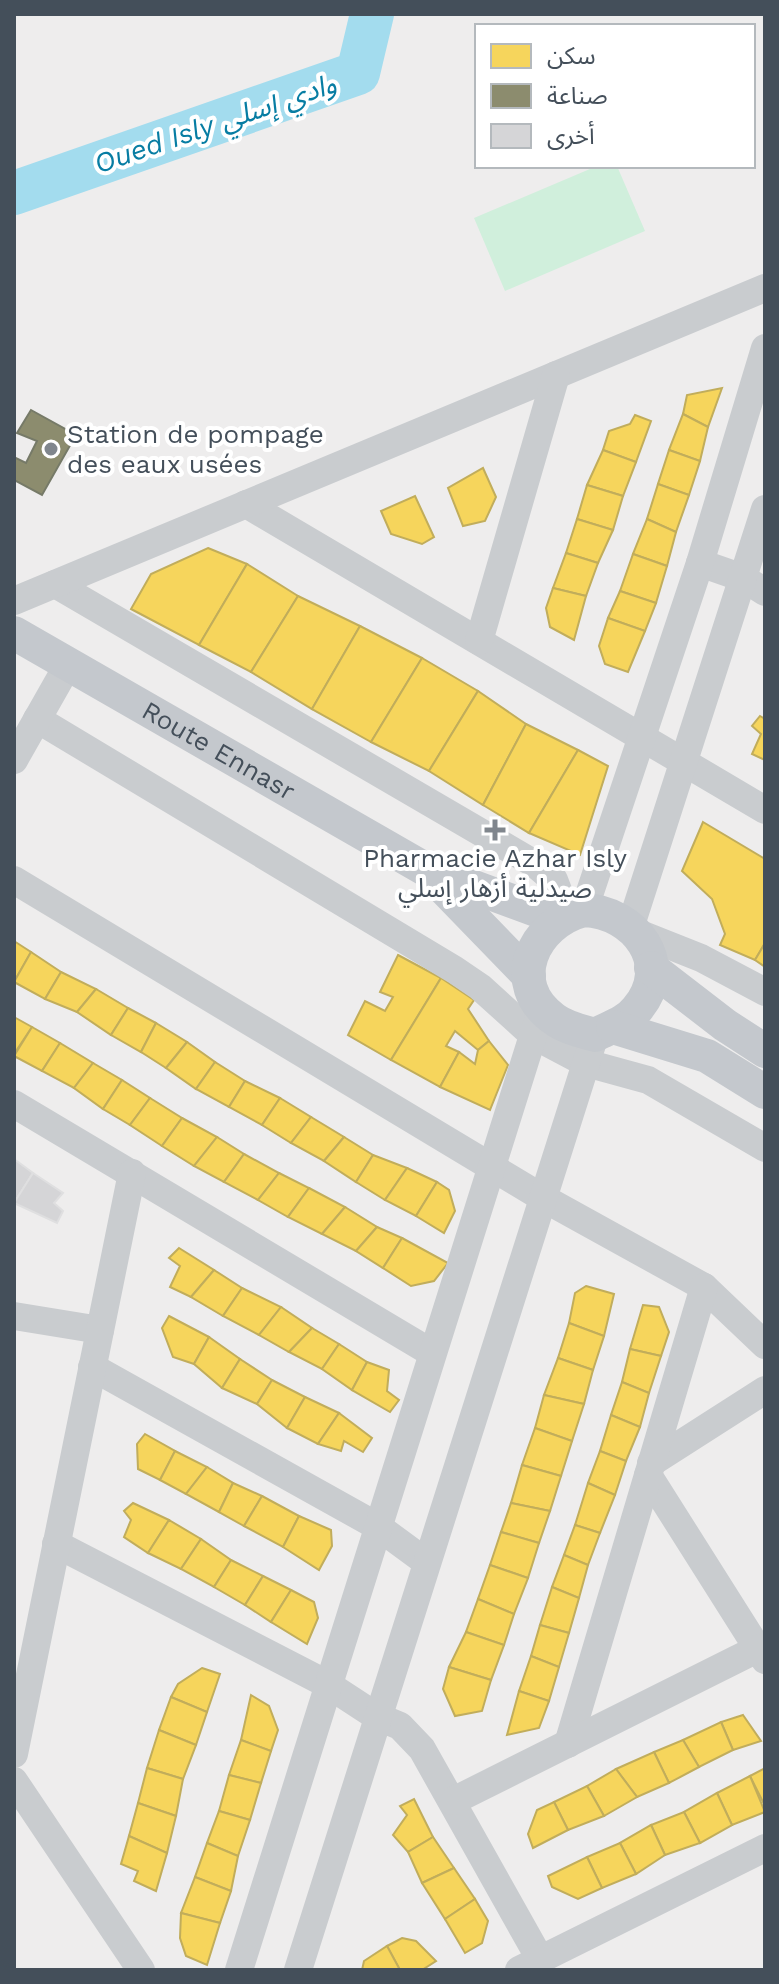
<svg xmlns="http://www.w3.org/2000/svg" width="779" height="1984" font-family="'Work Sans','Noto Sans Arabic',sans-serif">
  <rect width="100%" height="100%" fill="#eeeded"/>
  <path fill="#d0efdc" d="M597,166h20l28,65 -140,60 -31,-73z"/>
  <g fill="#f6d55c" stroke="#c1ad5b" stroke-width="2">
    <path d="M722,388l-14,39 -25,-13 4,-19z"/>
    <path d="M683,414l25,13 -8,34 -31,-11z"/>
    <path d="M635,415l16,6 -15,41 -33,-12 6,-19 21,-7z"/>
    <path d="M603,450l33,12 -13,34 -36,-11z"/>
    <path d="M669,450l31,11 -11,34 -31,-11z"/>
    <path d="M483,468l13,29 -11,24 -22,5 -15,-38z"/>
    <path d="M658,484l31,11 -13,37 -29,-13z"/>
    <path d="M587,485l36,11 -10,34 -36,-11z"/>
    <path d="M415,496l19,41 -12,7 -31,-10 -10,-23z"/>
    <path d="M577,519l36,11 -15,33 -32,-10z"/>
    <path d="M647,519l29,13 -9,34 -34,-12z"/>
    <path d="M208,548l39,16 -48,81 -68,-36 20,-35z"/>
    <path d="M566,553l32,10 -12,33 -33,-8z"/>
    <path d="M633,554l34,12 -11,37 -36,-12z"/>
    <path d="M247,564l51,32 -47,76 -52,-27z"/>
    <path d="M553,588l33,8 -12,44 -24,-13 -4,-19z"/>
    <path d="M620,591l36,12 -11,28 -37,-13z"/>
    <path d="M298,596l62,30 -48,83 -61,-37z"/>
    <path d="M608,618l37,13 -17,41 -23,-8 -6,-18z"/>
    <path d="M360,626l62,32 -51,84 -59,-33z"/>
    <path d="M422,658l56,33 -49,80 -58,-29z"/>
    <path d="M478,691l48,33 -43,81 -54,-34z"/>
    <path d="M760,716l5,3v41l-13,-6 9,-20 -9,-8z"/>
    <path d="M526,724l52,26 -49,83 -46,-28z"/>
    <path d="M578,750l30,16 -28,89 -51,-22z"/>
    <path d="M703,822l62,37v84l-10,17 -35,-15 5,-11 -13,-35 -30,-28z"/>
    <path d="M14,941l17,11 -17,30z"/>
    <path d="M765,943v24l-10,-7z"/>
    <path d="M31,952l30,20 -16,27 -31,-17z"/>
    <path d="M398,955l43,23 -50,82 -43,-25 17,-34 20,10 8,-14 -13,-5z"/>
    <path d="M61,972l35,17 -19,23 -32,-13z"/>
    <path d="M441,978l33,22 -6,9 21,32 -11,9 -23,-19 -9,15 13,6 -19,35 -49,-27z"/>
    <path d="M96,989l32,19 -17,27 -34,-23z"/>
    <path d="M128,1008l28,15 -15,29 -30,-17z"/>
    <path d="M14,1017l18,10 -18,27z"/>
    <path d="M156,1023l31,19 -21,26 -25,-16z"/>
    <path d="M32,1027l28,16 -18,28 -28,-15z"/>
    <path d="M489,1041l19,24 -18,45 -50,-23 19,-35 16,12 3,-14z"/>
    <path d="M187,1042l28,20 -19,27 -30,-21z"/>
    <path d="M60,1043l33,20 -19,25 -32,-17z"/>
    <path d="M215,1062l30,19 -16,26 -33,-18z"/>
    <path d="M93,1063l29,17 -19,29 -29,-21z"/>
    <path d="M122,1080l28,18 -20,27 -27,-16z"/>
    <path d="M245,1081l35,17 -18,27 -33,-18z"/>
    <path d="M150,1098l32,20 -20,28 -32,-21z"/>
    <path d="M280,1098l31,19 -20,26 -29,-18z"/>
    <path d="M311,1117l33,20 -20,24 -33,-18z"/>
    <path d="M182,1118l35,19 -23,29 -32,-20z"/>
    <path d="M217,1137l27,17 -20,28 -30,-16z"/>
    <path d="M344,1137l29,18 -17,27 -32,-21z"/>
    <path d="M244,1154l35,19 -21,27 -34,-18z"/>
    <path d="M373,1155l34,13 -22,32 -29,-18z"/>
    <path d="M407,1168l30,14 -21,34 -31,-16z"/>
    <path d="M279,1173l30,15 -21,29 -30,-17z"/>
    <path d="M437,1182l12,8 6,21 -11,22 -28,-17z"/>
    <path d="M309,1188l36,19 -23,27 -34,-17z"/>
    <path d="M345,1207l32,20 -21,24 -34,-17z"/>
    <path d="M377,1227l25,11 -19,30 -27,-17z"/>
    <path d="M402,1238l46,25 -14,18 -23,5 -28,-18z"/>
    <path d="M179,1248l35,22 -23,27 -21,-10 10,-21 -11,-8z"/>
    <path d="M214,1270l28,18 -19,28 -32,-19z"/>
    <path d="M586,1286l28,8 -10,42 -35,-13 6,-30z"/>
    <path d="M242,1288l39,19 -22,28 -36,-19z"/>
    <path d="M643,1305l16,2 10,25 -8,24 -31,-7z"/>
    <path d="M281,1307l31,21 -23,24 -30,-17z"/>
    <path d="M169,1316l40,21 -15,27 -21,-7 -11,-29z"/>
    <path d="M569,1323l35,13 -11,34 -35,-12z"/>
    <path d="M312,1328l27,16 -17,25 -33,-17z"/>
    <path d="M209,1337l31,22 -18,29 -28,-24z"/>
    <path d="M339,1344l28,18 -15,28 -30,-21z"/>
    <path d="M630,1349l31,7 -12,37 -27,-11z"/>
    <path d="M558,1358l35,12 -9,34 -40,-9z"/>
    <path d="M240,1359l32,21 -15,24 -35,-16z"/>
    <path d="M367,1362l22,8 -2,21 12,9 -9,12 -38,-22z"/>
    <path d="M272,1380l33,17 -18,31 -30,-24z"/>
    <path d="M622,1382l27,11 -9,34 -29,-12z"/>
    <path d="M544,1395l40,9 -12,37 -37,-13z"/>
    <path d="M305,1397l34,16 -21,31 -31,-16z"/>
    <path d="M339,1413l33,25 -9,14 -19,-11 -3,10 -23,-7z"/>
    <path d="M611,1415l29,12 -14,34 -26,-10z"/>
    <path d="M535,1428l37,13 -11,35 -39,-11z"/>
    <path d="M145,1434l30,17 -15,29 -22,-11 -1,-25z"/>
    <path d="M175,1451l32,16 -21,27 -26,-14z"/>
    <path d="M600,1451l26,10 -11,34 -27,-12z"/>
    <path d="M522,1465l39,11 -11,35 -39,-8z"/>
    <path d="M207,1467l26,16 -14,29 -33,-18z"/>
    <path d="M233,1483l29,13 -18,30 -25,-14z"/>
    <path d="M588,1483l27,12 -15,38 -25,-8z"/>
    <path d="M262,1496l37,20 -16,31 -39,-21z"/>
    <path d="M133,1503l36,17 -21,33 -24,-16 7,-17 -7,-9z"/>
    <path d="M511,1503l39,8 -11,32 -38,-11z"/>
    <path d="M299,1516l32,14 1,16 -13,24 -36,-23z"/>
    <path d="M169,1520l32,19 -20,30 -33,-16z"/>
    <path d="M575,1525l25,8 -12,32 -24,-10z"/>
    <path d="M501,1532l38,11 -11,35 -38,-13z"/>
    <path d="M201,1539l30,21 -17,27 -33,-18z"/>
    <path d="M564,1555l24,10 -9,33 -27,-11z"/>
    <path d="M231,1560l32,16 -18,29 -31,-18z"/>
    <path d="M490,1565l38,13 -14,36 -36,-15z"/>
    <path d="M263,1576l28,14 -20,32 -26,-17z"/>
    <path d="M552,1587l27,11 -10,35 -29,-8z"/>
    <path d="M291,1590l23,12 4,16 -11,26 -36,-22z"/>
    <path d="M478,1599l36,15 -10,31 -38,-13z"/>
    <path d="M540,1625l29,8 -10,34 -28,-11z"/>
    <path d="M466,1632l38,13 -13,35 -42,-13z"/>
    <path d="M531,1656l28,11 -10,34 -30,-10z"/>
    <path d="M449,1667l42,13 -9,31 -27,5 -12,-27z"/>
    <path d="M202,1668l18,6 -13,38 -36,-15 7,-13z"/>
    <path d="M519,1691l30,10 -10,27 -32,7z"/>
    <path d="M251,1695l18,11 9,24 -7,21 -30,-11z"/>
    <path d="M171,1697l36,15 -11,33 -37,-15z"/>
    <path d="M743,1715l18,26 -28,9 -12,-28z"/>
    <path d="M721,1722l12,28 -34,17 -16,-27z"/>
    <path d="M159,1730l37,15 -13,34 -36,-11z"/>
    <path d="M241,1740l30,11 -10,32 -32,-8z"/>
    <path d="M683,1740l16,27 -30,16 -15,-31z"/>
    <path d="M654,1752l15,31 -32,14 -21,-28z"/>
    <path d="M147,1768l36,11 -7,37 -38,-13z"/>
    <path d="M765,1768v38l-15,-30z"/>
    <path d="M616,1769l21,28 -33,19 -17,-30z"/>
    <path d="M229,1775l32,8 -11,37 -31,-9z"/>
    <path d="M750,1776l15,36 -33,13 -15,-32z"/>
    <path d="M587,1786l17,30 -36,14 -14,-28z"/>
    <path d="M717,1793l15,32 -32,18 -16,-31z"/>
    <path d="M414,1799l19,38 -25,15 -15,-17 14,-20 -7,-9z"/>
    <path d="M554,1802l14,28 -35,18 -5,-14 9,-24z"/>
    <path d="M138,1803l38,13 -9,37 -38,-17z"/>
    <path d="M219,1811l31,9 -12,36 -31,-13z"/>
    <path d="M684,1812l16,31 -35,12 -14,-30z"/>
    <path d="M651,1825l14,30 -29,19 -16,-31z"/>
    <path d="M129,1836l38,17 -11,38 -22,-10 4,-10 -17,-7z"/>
    <path d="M433,1837l21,31 -32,15 -14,-31z"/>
    <path d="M207,1843l31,13 -7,35 -36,-14z"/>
    <path d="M620,1843l16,31 -34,14 -15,-31z"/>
    <path d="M587,1857l15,31 -24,11 -26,-12 -4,-11z"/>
    <path d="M454,1868l21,31 -30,20 -23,-36z"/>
    <path d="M195,1877l36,14 -11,32 -39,-10z"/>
    <path d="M475,1899l13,22 -6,22 -17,10 -20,-34z"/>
    <path d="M181,1913l39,10 -13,42 -21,-9 -6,-18z"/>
    <path d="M402,1938l14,3 20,20 -14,9h-22l-13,-24z"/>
    <path d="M387,1946l13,24h-38l2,-9z"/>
  </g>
  <path fill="#8c8c6e" stroke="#767a68" stroke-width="2" d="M31,410l45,25 -34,60 -28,-15v-23l12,6 11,-22 -20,-8z"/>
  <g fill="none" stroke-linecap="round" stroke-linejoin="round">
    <path stroke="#a3dcee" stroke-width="44" d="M14,193l344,-120 14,-59"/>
  </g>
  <g fill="#d5d5d7" stroke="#dfdfe0" stroke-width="2">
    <path d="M14,1159l19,14 -19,30z"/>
    <path d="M33,1173l30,20 -9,10 9,8 -6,12 -43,-20z"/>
  </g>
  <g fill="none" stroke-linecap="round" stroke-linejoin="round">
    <g stroke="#c9cccf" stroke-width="28">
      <path d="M246,504l519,306"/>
      <path d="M700,563l43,15 22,14"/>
      <path d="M55,584l480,280 19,16 13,34"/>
      <path d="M14,601l751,-313"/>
      <path d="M479,641l77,-266"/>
      <path d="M37,719l418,251 25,17 53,48 53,28 62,17 117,68"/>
      <path d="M14,760l55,-97"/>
      <path d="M14,880l529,318 161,89 61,58"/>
      <path d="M584,910l116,-347 65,-215"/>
      <path d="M631,925l134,-416"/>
      <path d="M638,933l63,25 64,34"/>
      <path d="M14,1104l418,249"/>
      <path d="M14,1316l86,14"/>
      <path d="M92,1367l285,159 49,36"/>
      <path d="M651,1463l114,-73"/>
      <path d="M648,1475l117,185"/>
      <path d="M56,1544l271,140 49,32 24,10 22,23 118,210"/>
      <path d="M568,1744l136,-457"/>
      <path d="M14,1754l118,-581"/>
      <path d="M14,1781l127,189"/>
      <path d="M453,1801l306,-153"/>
      <path d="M239,1970l303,-963"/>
      <path d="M298,1970l297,-935"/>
      <path d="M519,1970l246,-122"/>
    </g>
    <g stroke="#c4c8cd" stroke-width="34">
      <path id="s1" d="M14,633l411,236 133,49"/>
      <path d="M434,878l95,98"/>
      <path d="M584,910c51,2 91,54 53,99 -11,14 -27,18 -42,26 -14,-4 -29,-7 -41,-16 -49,-35 -21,-96 30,-109z"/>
      <path d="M651,968l74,57 40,26"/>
      <path d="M613,1027l94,29 58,36"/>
    </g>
  </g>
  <g fill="#80868d" stroke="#fff" stroke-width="3">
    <circle cx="51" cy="449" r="8"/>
    <path d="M491 818h8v8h8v8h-8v8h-8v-8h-8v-8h8z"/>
  </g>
  <g text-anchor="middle" stroke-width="8" stroke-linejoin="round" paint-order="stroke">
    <g font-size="26" fill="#444f5a" stroke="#fff" text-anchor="start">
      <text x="67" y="443">Station de pompage<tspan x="67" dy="30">des eaux usées</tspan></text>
      <text x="495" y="867" text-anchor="middle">Pharmacie Azhar Isly<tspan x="495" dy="30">صيدلية أزهار إسلي</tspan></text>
    </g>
    <g font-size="26" fill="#444f5a" stroke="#fff">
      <text dy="9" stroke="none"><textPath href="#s1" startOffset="236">Route Ennasr</textPath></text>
    </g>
    <g font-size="28" font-style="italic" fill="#077da3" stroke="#fff">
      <text transform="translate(215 123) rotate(-19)" y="10">Oued Isly وادي إسلي</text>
    </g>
  </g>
  <rect width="779" height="1984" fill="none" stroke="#444f5a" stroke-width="32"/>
  <rect x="475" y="24" width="280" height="144" fill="#ffffff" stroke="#b4b9bd" stroke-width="2"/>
  <rect x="491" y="44" width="40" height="24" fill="#f6d55c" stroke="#b4b9bd" stroke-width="2"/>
  <text x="547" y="64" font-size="24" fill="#444f5a">سكن</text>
  <rect x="491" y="84" width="40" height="24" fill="#8c8c6e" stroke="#b4b9bd" stroke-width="2"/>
  <text x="547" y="104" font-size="24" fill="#444f5a">صناعة</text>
  <rect x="491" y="124" width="40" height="24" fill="#d5d5d7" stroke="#b4b9bd" stroke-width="2"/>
  <text x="547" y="144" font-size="24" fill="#444f5a">أخرى</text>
</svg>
